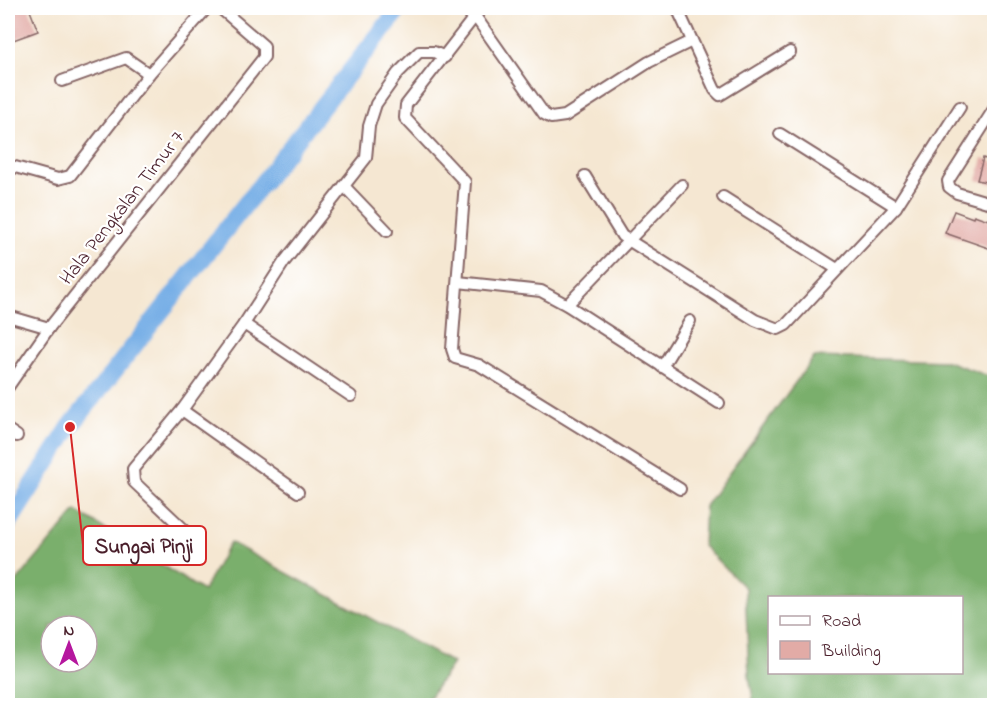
<svg xmlns="http://www.w3.org/2000/svg" width="1002" height="713" font-family="'Indie Flower',sans-serif">
  <rect width="100%" height="100%" fill="#fff"/>
  <filter id="ink" filterUnits="userSpaceOnUse"><feTurbulence type="fractalNoise" baseFrequency=".0167" numOctaves="2"/><feDisplacementMap in="SourceGraphic" scale="12" xChannelSelector="R" yChannelSelector="G"/><feConvolveMatrix kernelMatrix="1 2 1 2 8 2 1 2 1" color-interpolation-filters="sRGB"/></filter>
  <filter id="wash" filterUnits="userSpaceOnUse"><feTurbulence type="fractalNoise" baseFrequency=".008" numOctaves="4" result="noise"/><feDisplacementMap in="SourceGraphic" scale="24" xChannelSelector="R" yChannelSelector="G"/><feGaussianBlur stdDeviation="1.35" result="paint"/><feColorMatrix in="noise" values="0 0 0 0 0 0 0 0 0 0 0 0 0 0 0 0 0 1.4 0 .05"/><feComposite in="paint" operator="in"/></filter>
  <g filter="url(#wash)">
    <rect width="100%" height="100%" fill="#f5e7d2"/>
    <g fill="#7aaf6c" stroke="#62674c" stroke-width="1.5" fill-rule="evenodd">
      <path d="M814,357l133,4 47,17v327h-240l-5,-30 -4,-87 -42,-42 2,-40zM770,598h192v74h-192z"/>
      <path d="M76,511l127,80 27,-49 223,121 -29,42h-416v-106l4,-12zM51,626h36v36h-36z"/>
    </g>
    <g fill="none" stroke-linecap="round" stroke-linejoin="round">
      <path stroke="#76aee6" stroke-width="18" d="M8,524l62,-97 330,-419"/>
    </g>
    <g id="blocks">
      <g fill="#e2aba6">
        <path d="M8,8h21l9,23 -30,11z"/>
        <path d="M983,158l11,4v22l-17,-4z"/>
        <path d="M954,211l19,7 1,-3 20,7v28l-49,-17z"/>
      </g>
    </g>
  </g>
  <g filter="url(#ink)">
    <use href="#blocks" fill-opacity="0" stroke="#866565" stroke-width="1.5"/>
    <g fill="none" stroke-linecap="round" stroke-linejoin="round">
      <defs>
        <g id="minor">
          <path d="M481,8l-6,8 69,98 7,4 14,-2 84,-54 43,-21"/>
          <path d="M677,8l38,82 5,5 70,-43"/>
          <path d="M475,16l-69,89 -1,13 60,64 -13,167 3,9 24,7 201,124"/>
          <path d="M62,81l64,-23 23,16"/>
          <path d="M994,109l-46,72 1,6 8,6 37,11"/>
          <path d="M780,134l116,73"/>
          <path d="M8,165l50,14 12,-3 79,-102 58,-66"/>
          <path d="M585,176l37,60 133,84 23,9 8,-4 110,-118 64,-100"/>
          <path d="M344,186l43,45"/>
          <path d="M723,197l114,72"/>
          <path d="M458,282l83,9 26,14 152,98"/>
          <path d="M567,305l115,-120"/>
          <path d="M8,316l41,12"/>
          <path d="M244,324l107,72"/>
          <path d="M662,367l28,-46"/>
          <path d="M8,387l41,-59 215,-271v-11l-44,-38"/>
          <path d="M182,410l116,82"/>
          <path d="M8,430l9,6"/>
          <path d="M193,538l-59,-56 -1,-13 49,-59 62,-86 40,-62 82,-104 3,-32 7,-22 22,-31 21,-21h15l11,5"/>
        </g>
      </defs>
      <use href="#minor" stroke="#866565" stroke-width="14"/>
      <use href="#minor" stroke="#fff" stroke-width="10"/>
    </g>
  </g>
  <g text-anchor="middle" stroke-width="4.5" stroke-linejoin="round" paint-order="stroke">
    <g font-size="20" fill="#4a1f2b" stroke="#fff">
      <text transform="translate(121 207) rotate(-52)" y="7">Hala Pengkalan Timur 7</text>
    </g>
  </g>
  <path fill="none" stroke="#d62828" stroke-width="2" d="M70 427L83 545"/>
  <circle fill="#d62828" stroke="#fff" stroke-width="2" cx="70" cy="427" r="6"/>
  <rect fill="#fff" stroke="#d62828" stroke-width="2" x="83" y="526" width="123" height="39" rx="6"/>
  <g font-size="21" text-anchor="middle" font-weight="bold" fill="#4a1f2b">
    <text x="144" y="553">Sungai Pinji</text>
  </g>
  <rect width="1002" height="713" fill="none" stroke="#fff" stroke-width="30"/>
  <rect x="768" y="596" width="195" height="78" fill="#ffffff" stroke="#b7a5aa" stroke-width="1.5"/>
  <rect x="780" y="616" width="30" height="9" fill="#ffffff" stroke="#b7a5aa" stroke-width="1.5"/>
  <text x="822" y="626" font-size="18" fill="#4a1f2b">Road</text>
  <rect x="780" y="641" width="30" height="18" fill="#e2aba6" stroke="#b7a5aa" stroke-width="1.5"/>
  <text x="822" y="656" font-size="18" fill="#4a1f2b">Building</text>
  <g transform="translate(69 644)"><circle r="28" fill="#ffffff" stroke="#b7a5aa" stroke-width="1.5"/>
  <path d="M0-4.5L10 22L0 15L-10 22Z" fill="#b5179e"/>
  <text y="-9" font-size="16" font-weight="bold" text-anchor="middle" fill="#4a1f2b">N</text>
  </g>
</svg>
